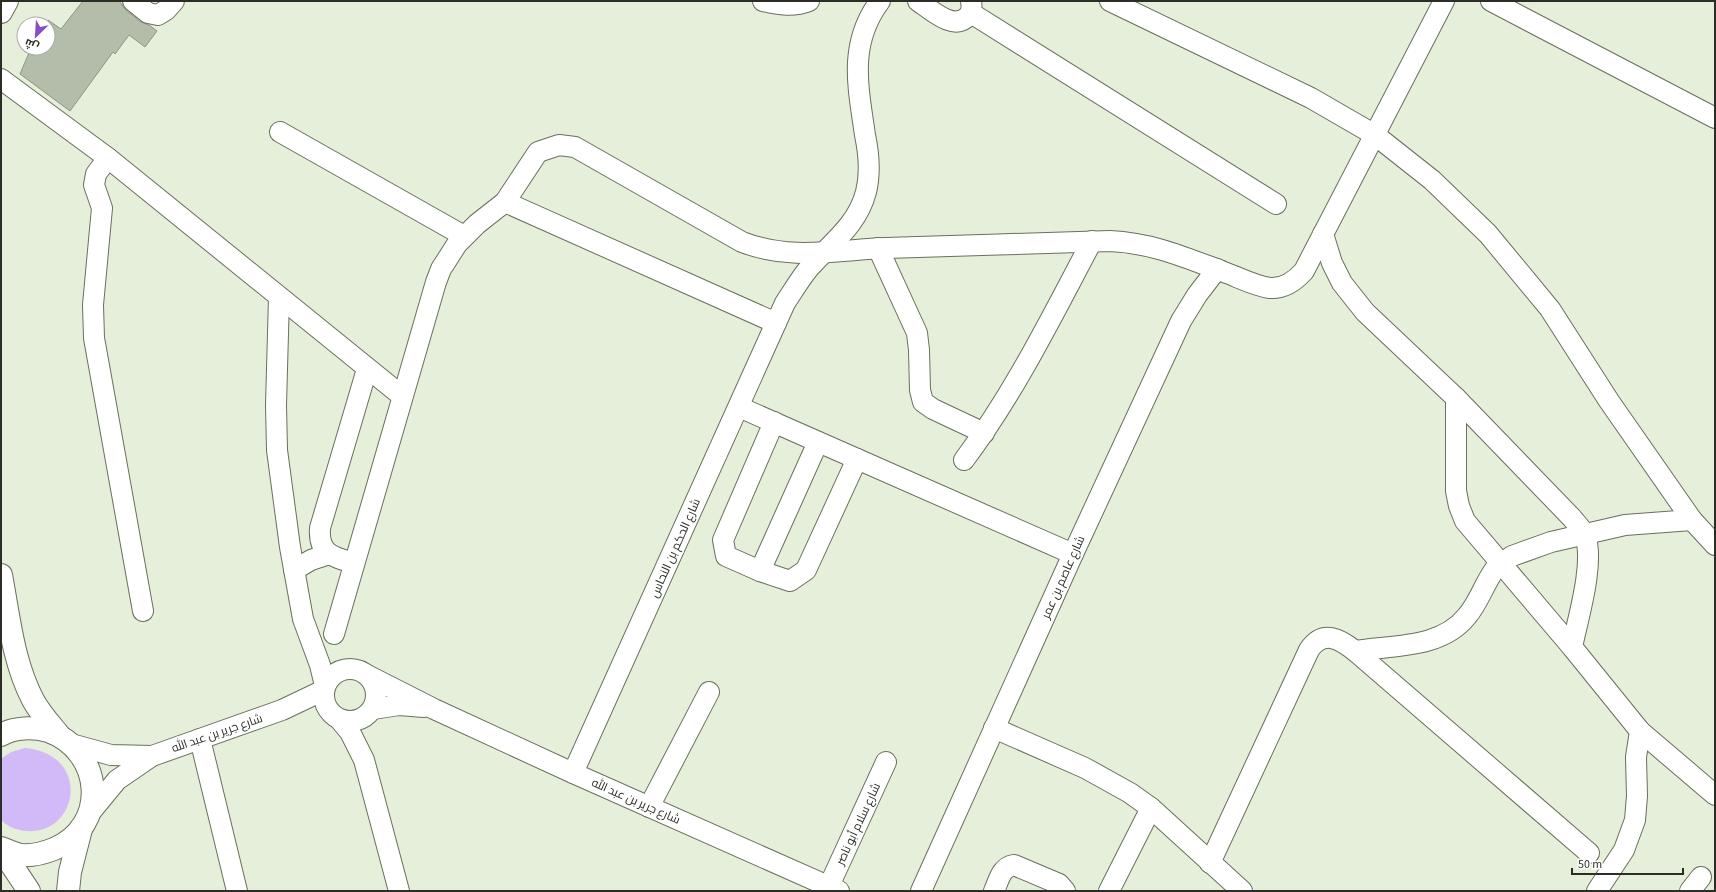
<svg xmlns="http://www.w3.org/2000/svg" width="1716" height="892" font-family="'Source Sans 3',Cairo,sans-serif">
  <rect width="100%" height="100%" fill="#e6efda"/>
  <path fill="#d2b9f8" d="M25,748c67,6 54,87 1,83 -10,-1 -18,-4 -25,-11v-61l10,-7z"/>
  <path fill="#b4bda9" stroke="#8f9784" d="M83,1h36l7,9 15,12 8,3 8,6 -12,16 -16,-12 -14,19 -2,-2 -43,59 -50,-37 11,-26h17v-28l13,9z"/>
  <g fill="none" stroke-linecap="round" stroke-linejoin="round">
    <defs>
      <g id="minor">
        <path d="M133,1l15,12 10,2 8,-5 8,-9"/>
        <path d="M763,1c16,4 31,6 46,0"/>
        <path d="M918,1c12,8 36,31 50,15 4,-4 4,-9 3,-15"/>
        <path d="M1110,1l201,97 64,37 57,45 56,54 62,75 59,92 83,119 23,25"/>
        <path d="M1491,1l224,117"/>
        <path d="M971,13l305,191"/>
        <path d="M1,79l107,79 294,238"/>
        <path d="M280,132l184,104"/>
        <path d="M108,158l-12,16 -2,11 8,23 -9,97 1,33 49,273"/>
        <path d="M505,202l271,121"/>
        <path d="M1323,234l9,29 10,20 23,29 91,86 116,120c4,5 10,11 13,17 10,28 -7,83 -13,112"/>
        <path d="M878,248l39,85 2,17 1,40 3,12 10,7 51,24"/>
        <path d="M279,297l-3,108 1,45 13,97 13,72 17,46 5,21"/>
        <path d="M1456,398v93l3,15 6,15 107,126 68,84 75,64"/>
        <path d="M739,407l334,147"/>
        <path d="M774,422l-51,118 3,16 34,15 30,10 16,-11 51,-111"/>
        <path d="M964,460c51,-68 88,-144 128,-219"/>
        <path d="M354,563c-21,-6 -36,-9 -34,-35l47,-159"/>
        <path d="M294,570l17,-10 18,-6"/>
        <path d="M760,571l58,-129"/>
        <path d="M334,634l102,-352 5,-13 16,-25 20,-20 28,-22 33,-50 21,-7 16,2 167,95c50,19 93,8 144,6 75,-2 149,-5 224,-7 42,2 74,16 114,31 14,5 30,14 46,16 14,1 25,-7 34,-17l140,-270"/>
        <path d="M1355,651c37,-6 86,-2 112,-35 12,-14 17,-32 28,-47l17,-13 39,-14 74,-17 67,-5"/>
        <circle cx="350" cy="695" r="26"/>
        <path d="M367,675l67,34 139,64 266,118"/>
        <path d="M373,709l26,-4 25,2"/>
        <path d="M340,720l10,12 14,28 35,131"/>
        <path d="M994,728l91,40 45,25 21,15 91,83"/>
        <path d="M200,739l37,152"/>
        <path d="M71,744l40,11 41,1"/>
        <path d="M573,773l212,-470c8,-12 15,-24 24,-35 22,-25 48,-42 57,-76 5,-20 3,-38 -1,-57 -7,-49 -17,-91 15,-134"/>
        <path d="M649,807l60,-115"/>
        <path d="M89,814l28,-34 35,-24 130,-46 42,-20"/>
        <path d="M1210,863l99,-213c14,-21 31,-11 46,1l234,202"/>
        <path d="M829,886l57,-124"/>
        <path d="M921,891l152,-337 108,-233 16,-26 20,-26"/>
        <path d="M994,891c5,-11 7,-24 20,-26l45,19 6,7"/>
        <path d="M1109,891l42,-83"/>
        <path d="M1597,891l27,-41 11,-30 2,-24 -1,-39 4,-26"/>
        <path d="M1690,891l11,-14"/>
      </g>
      <g id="highway">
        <path d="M1,12l6,-11"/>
        <path d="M1,575c8,42 12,87 32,125 7,13 17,24 26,35"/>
        <path d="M1,735c13,-8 33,-8 47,-4 56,20 61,95 6,118 -10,4 -22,7 -33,6 -6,-1 -14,-5 -20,-7"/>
        <path d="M1,849l28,42"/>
        <path d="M68,891l2,-19 11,-43"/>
      </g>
    </defs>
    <use href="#minor" stroke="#68705e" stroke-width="22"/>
    <use href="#highway" stroke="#68705e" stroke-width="24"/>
    <use href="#minor" stroke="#fff" stroke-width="20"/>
    <use href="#highway" stroke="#fff" stroke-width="22"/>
  </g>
  <g text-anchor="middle" stroke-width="3" stroke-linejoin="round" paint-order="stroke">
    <g font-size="12" fill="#2b2e26" stroke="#fff">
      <text transform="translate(675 548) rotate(-66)" y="4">شارع الحكم بن النحاس</text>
      <text transform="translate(1063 577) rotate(-66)" y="4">شارع عاصم بن عمر</text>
      <text transform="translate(217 733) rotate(-19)" y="4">شارع جرير بن عبد الله</text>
      <text transform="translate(636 801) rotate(24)" y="4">شارع جرير بن عبد الله</text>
      <text transform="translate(858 824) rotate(-65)" y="4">شارع سلام أبو ناصر</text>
    </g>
  </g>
  <rect width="1716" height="892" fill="none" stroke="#2b2e26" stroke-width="4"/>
  <g transform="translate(36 36) rotate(205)"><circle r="19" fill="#ffffff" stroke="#aaaba8"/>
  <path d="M0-3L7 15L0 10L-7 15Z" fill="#864ec5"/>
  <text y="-6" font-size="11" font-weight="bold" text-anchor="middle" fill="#2b2e26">ش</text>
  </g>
  <path d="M1572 868v6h111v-6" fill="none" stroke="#2b2e26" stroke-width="2"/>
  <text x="1578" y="868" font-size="12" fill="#2b2e26" stroke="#ffffff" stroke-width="3" paint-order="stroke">50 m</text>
</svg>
